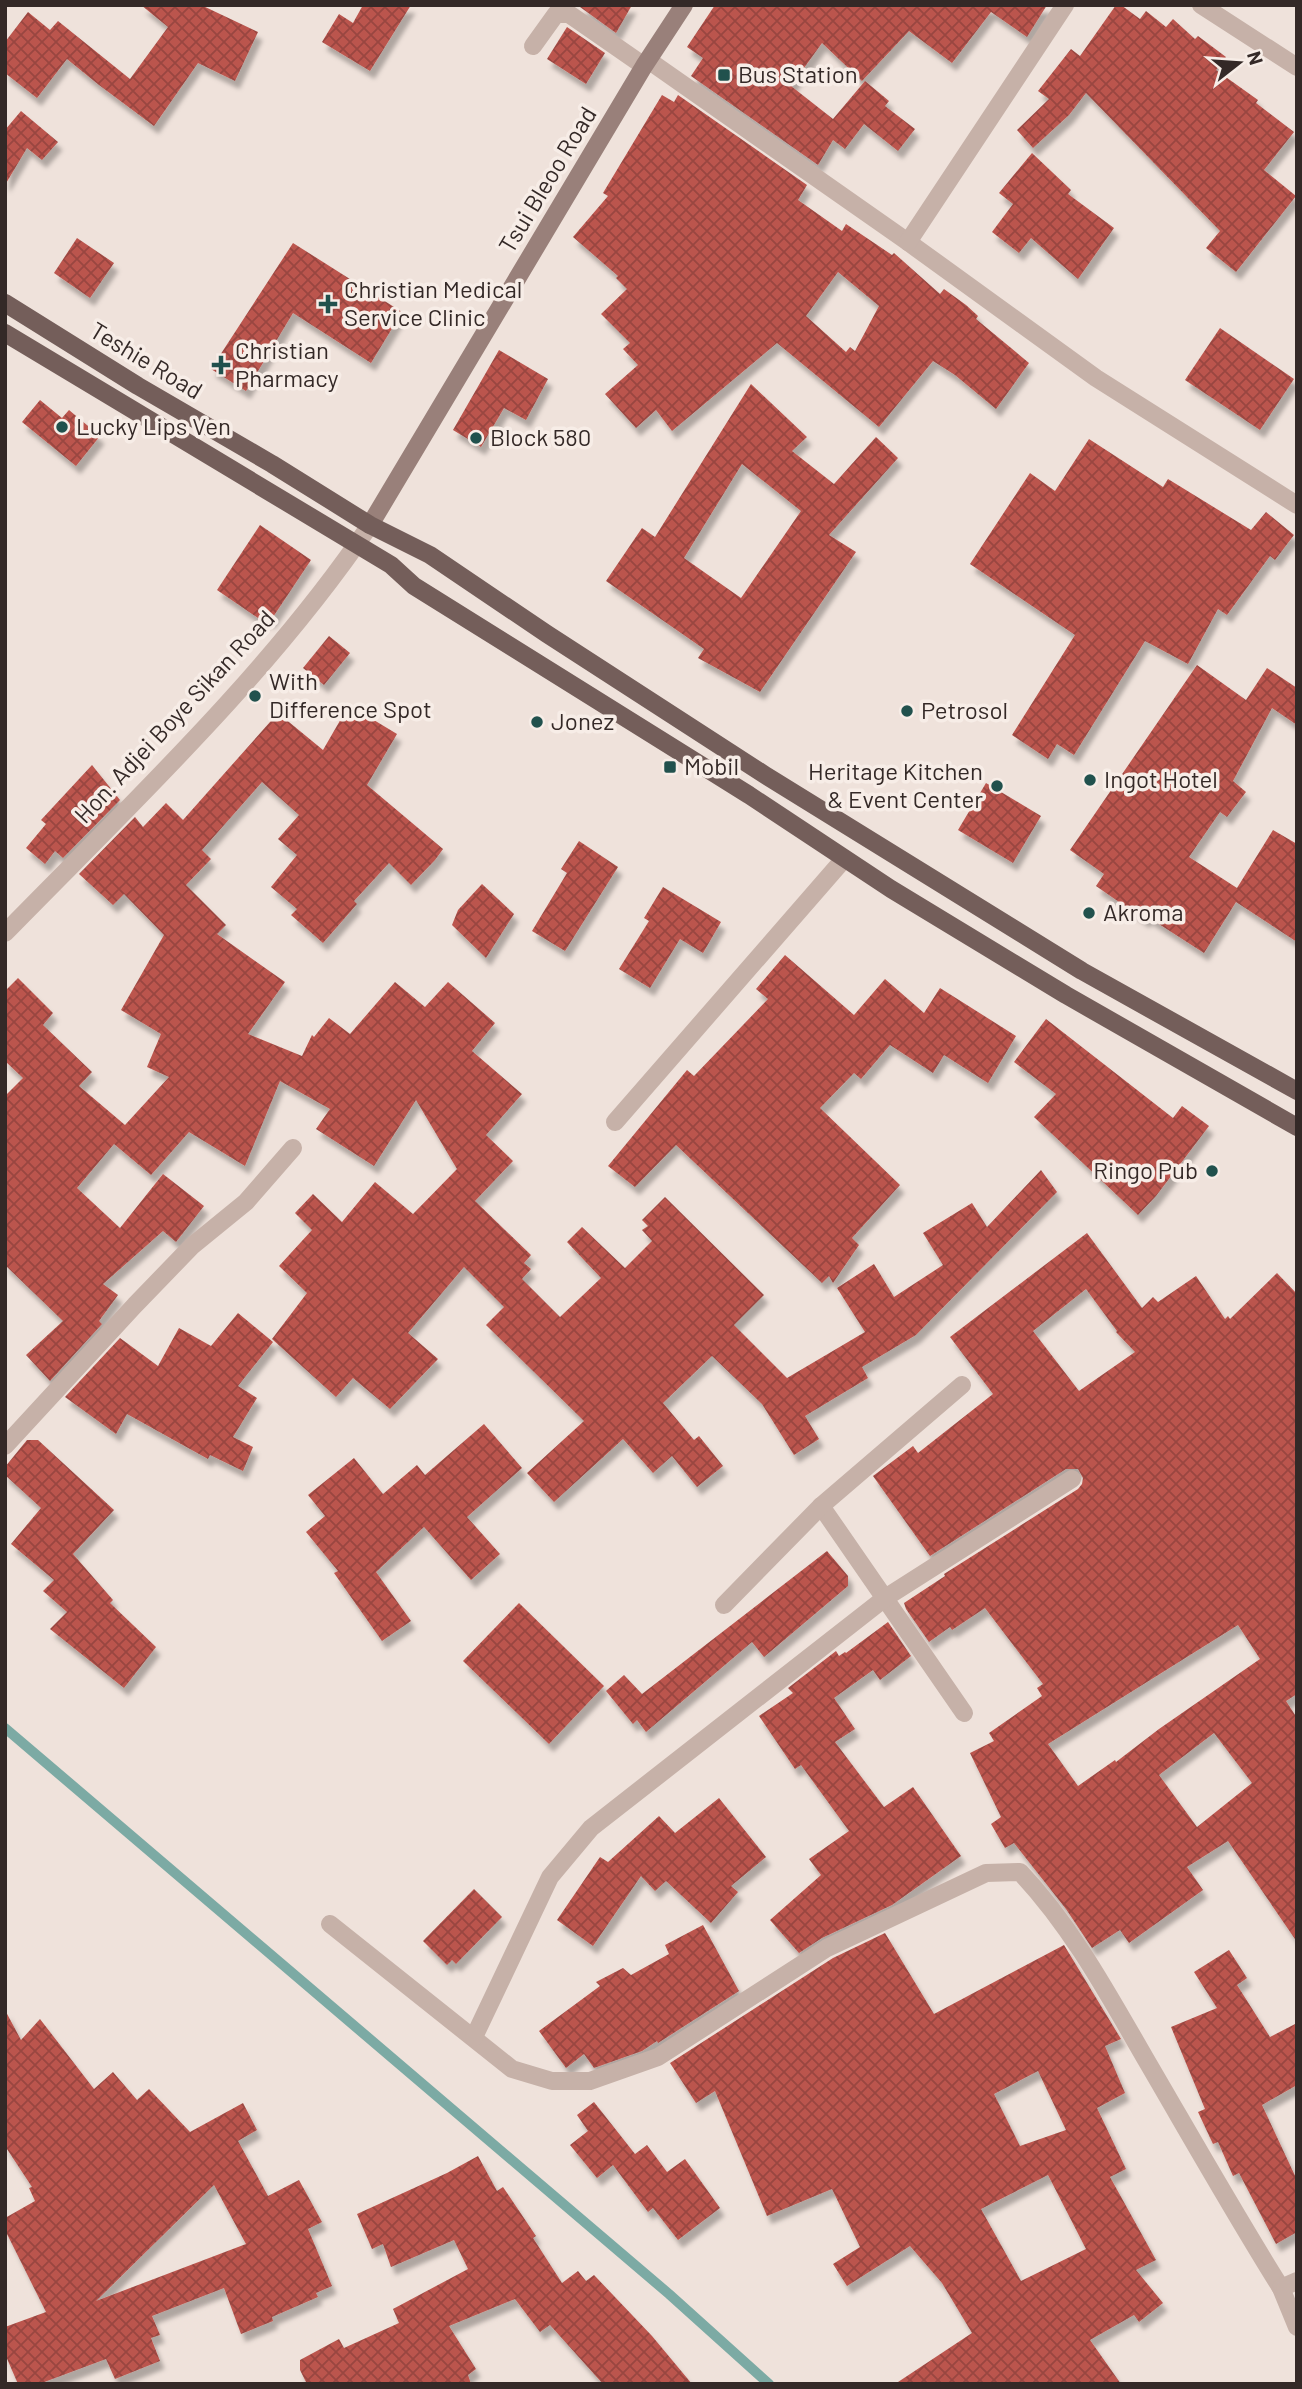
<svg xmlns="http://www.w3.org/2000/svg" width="1302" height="2389" font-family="Barlow,sans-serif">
  <defs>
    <pattern id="building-cross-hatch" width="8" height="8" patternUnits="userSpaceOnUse" patternTransform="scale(1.75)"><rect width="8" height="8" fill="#bb554d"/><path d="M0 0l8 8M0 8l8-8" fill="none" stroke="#994640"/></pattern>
    <filter id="shadow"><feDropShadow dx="4.5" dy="8" stdDeviation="2" flood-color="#0004"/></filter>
  </defs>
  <rect width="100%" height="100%" fill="#efe2db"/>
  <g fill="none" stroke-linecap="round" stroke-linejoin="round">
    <path stroke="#7caaa4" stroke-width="10" d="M5,1728l664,566 100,90"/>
  </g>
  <g fill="url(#building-cross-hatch)" fill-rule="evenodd" filter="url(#shadow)">
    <path d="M141,5h60l57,27 -23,49 -37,-18 -44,63 -55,-41 -32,-26 -30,39 -32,-25v-31l23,-30 22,18 8,-9 72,58 38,-52z"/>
    <path d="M363,5h48l-41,66 -48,-29 17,-28 14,9z"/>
    <path d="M581,5h51l-16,28 -36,-26z"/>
    <path d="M715,5h332l-20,32 -36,-25 -39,51 -43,-32 -47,50 -40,-38 -31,43 42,33 32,-38 24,20 -4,5 30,23 -17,22 -34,-27 -19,25 -12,-9 -15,25 -127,-89 12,-18 -16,-11z"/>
    <path d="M1116,5h5l19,14 6,-8 20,16 7,-8 22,20 3,-3 28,21 -10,13 42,30 -2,3 38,29 -30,38 32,26 -60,76 -30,-24 14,-17 -134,-138 -17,22 -36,33 -16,-18 32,-31 -11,-8 33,-42 9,7z"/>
    <path d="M567,27l38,26 -19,31 -39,-25z"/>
    <path d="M662,95l12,7 4,-7 129,90 -9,15 44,31 4,-7 46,31 2,-2 46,41 4,-5 22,16 12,11 -2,3 53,44 -33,46 -41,-34 -22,-14 -54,66 -102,-84 -105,88 -16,-21 -20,18 -31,-34 33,-29 -15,-16 7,-6 -29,-29 26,-25 -11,-11 2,-2 -45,-39 35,-41 -5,-3zM838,272l41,34 -24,45 -5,-4 -4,5 -40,-36z"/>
    <path d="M21,111l37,31 -16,18 -15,-12 -22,37v-55z"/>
    <path d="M1032,153l39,37 -3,4 46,34 -36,51 -47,-41 -12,15 -27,-21 21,-28 -14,-11z"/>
    <path d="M77,238l37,25 -24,35 -36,-25z"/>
    <path d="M293,243l109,69 -31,51 -78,-50 -47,78 -35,-22z"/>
    <path d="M1220,328l74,51 -34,51 -75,-50z"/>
    <path d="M499,350l49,29 -22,41 -22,-12 -23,39 -28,-17z"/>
    <path d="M751,384l56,53 -15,14 42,33 42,-47 22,21 -69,77 27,17 -96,140 -62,-34 6,-9 -98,-68 36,-53 13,9zM742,464l59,47 -60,87 -57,-40z"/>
    <path d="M40,400l22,18 7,-8 31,26 -24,30 -54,-44z"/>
    <path d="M1089,439l74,48 5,-8 83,51 15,-18 28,23 -19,25 -5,-4 -43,59 -9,-6 -30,55 -43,-23 -71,114 -17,-11 -9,15 -36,-24 63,-100 -105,-71 60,-91 25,18z"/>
    <path d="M260,525l51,35 -40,60h-10l-44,-30z"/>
    <path d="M329,636l21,17 -26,32 -21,-17z"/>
    <path d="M1197,665l49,35 21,-32 30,20v37l-25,-17 -39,73 13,11 -19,25 -7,-5 -31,45 48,31 36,-58 24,14v98l-61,-40 -32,51 -56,-36 -3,3 -49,-34 8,-12 -34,-24z"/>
    <path d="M349,705l48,29 -30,51 76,64 -8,11 -24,25 -22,-22 -35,38 3,3 -34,39 -32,-28 6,-6 -26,-22 26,-32 -19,-16 21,-24 -37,-33 -60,68 9,9 -25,26 40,40 -9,9 68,48 -37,52 54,22 10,-21 2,2 15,-19 21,16 45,-52 30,25 23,-25 47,41 -23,28 50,43 -36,41 27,26 -38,40 56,54 -7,8 7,6 -9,10 38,38 41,-39 -34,-36 15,-15 43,41 27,-27 -10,-11 6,-4 -6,-6 23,-23 99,98 -30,30 53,53 78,-46 -28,-44 37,-24 20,33 49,-32 -20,-32 49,-30 15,24 54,-57 16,22 -141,143 -54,32 6,11 -63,38 14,23 -25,16 -32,-51 -50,-48 -49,47 31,37 5,-4 24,30 -26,21 -25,-31 -19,17 -30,-34 -69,63 -27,-29 57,-52 -98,-96 18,-18 -40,-40 -56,66 30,26 -48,50 -37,-31 -17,19 -64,-58 35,-46 -28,-27 33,-36 -17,-17 18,-19 29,28 33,-40 38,32 44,-45 -41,-69 -42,66 -58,-37 14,-20 -50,-28 -35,85 -56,-34 -38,43 -37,-31 -37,44 43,40 43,-54 41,32 -28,36 -13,-11 -60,53 15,11 -19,26 3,3 -52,57 -24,-26 37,-34 -58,-56v-169l18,-18 -18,-17v-70l13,-13 35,35 -10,12 49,47 -13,14 46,39 44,-48 -22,-10 14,-33 -40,-24 43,-75 -40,-41 -11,11 -34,-31 56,-57 8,10 23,-24 17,17 95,-107 45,37z"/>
    <path d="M92,765l28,35 -57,58 -8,-7 -10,13 -19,-16 20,-24 -5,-4z"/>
    <path d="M986,783l55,33 -28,47 -55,-33z"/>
    <path d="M579,841l39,26 -53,84 -33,-20 35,-58 -6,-4z"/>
    <path d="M482,884l32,30 -28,44 -34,-33 6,-15z"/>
    <path d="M663,887l58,35 -18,31 -23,-14 -30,49 -31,-19 30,-48 -5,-3z"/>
    <path d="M785,955l69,60 31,-36 39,34 16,-25 76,48 -28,47 -44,-28 -11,18 -43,-28 -29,34 -7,-6 -34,35 80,77 -48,53 7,7 -26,38 -4,-7 -7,7 -146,-138 -41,42 -27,-21 79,-96 7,6 74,-77 -12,-10z"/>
    <path d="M1046,1019l127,99 9,-12 27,20 -53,70 -18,19 -104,-98 22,-23 -42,-32z"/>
    <path d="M1087,1233l55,75 11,-11 5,5 38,-26 29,43 3,-3 2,3 47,-46 20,21v400l-11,7 11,17v224l-69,-101 -41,26 16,23 -74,53 -9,-13 -28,18 -26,-39 -52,-66 -9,5 -14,-24 10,-7 -31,-64 24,-12 -5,-8 53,-37 -5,-8 6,-4 -58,-76 -33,22 -2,-3 -21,15 -23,-33 -2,-6 41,-27 -1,-2 134,-85 4,-5 1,-6 -5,-9h-12l-136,87 -57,-80 40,-30 5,7 75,-59 -43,-57zM1086,1289l31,42 -1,1 19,20 -56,39 -46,-60zM1238,1625l22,34 -101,70 -43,33 -1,-2 -37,26 -30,-42zM1214,1733l38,50 -55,44 -38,-52z"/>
    <path d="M238,1313l35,29 -35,44 19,12 -24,39 20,10 -10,24 -33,-16 -2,4 -81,-45 -11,20 -51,-37 55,-59 38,28 21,-38 32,18z"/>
    <path d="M484,1424l38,44 -55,49 33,37 -29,26 -47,-53 -48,45 35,49 -29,20 -48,-68 4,-2 -32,-39 19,-16 -17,-21 46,-37 29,36 34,-29 8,10z"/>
    <path d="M27,1440h11l76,70 -41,44 40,46 -3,3 46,44 -32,41 -74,-59 17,-17 -24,-21 11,-11 -43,-36 30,-36 -36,-33v-8z"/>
    <path d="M827,1551l21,25v10l-84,71 -12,-15 -106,90 -9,-12 -4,4 -27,-33 18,-16 18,19z"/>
    <path d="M519,1603l85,83 -55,58 -86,-83z"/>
    <path d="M888,1622l23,34 -31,24 -7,-10 -39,28 21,31 -20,13 49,65 29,-20 48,69 -69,49 -70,33 -23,15 -29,-33 51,-45 -12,-16 40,-28 -48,-66 -6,4 -36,-53 34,-23 -5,-5 48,-37 3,5 6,-4 1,1z"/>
    <path d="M719,1798l47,59 -35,29 7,6 -27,31 -45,-42 -11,10 -14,-15 -48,70 -36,-26 43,-63 8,5 51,-46 16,17z"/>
    <path d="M474,1889l28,28 -46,47 -4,-4 -5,5 -24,-24z"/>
    <path d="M703,1925l36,66 -81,52 -1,-2 -15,10 -48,17 -10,-14 -18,14 -27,-37 61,-45 -4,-4 27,-14 8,7 38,-21 -4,-9z"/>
    <path d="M885,1933l49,81 130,-69 57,94 -16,7 20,47 -28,15 29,61 -16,8 46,83 -20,10 27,33 -24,19 -5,-7 -44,25 31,44h-226l77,-51 -30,-50 -32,-37 -63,40 -14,-22 27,-17 -28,-58 -65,27 -52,-125 -19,12 -26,-40 163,-105zM1038,2071l28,59 -46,16 -26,-52zM1048,2175l38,74 -65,32 -40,-72z"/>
    <path d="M1229,1950l18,28 -10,7 33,52 27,-14v62l-35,20 35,75v52l-21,12 -37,-71 -6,3 -15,-34 -5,2 -15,-32 7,-3 -34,-82 46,-19 -23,-36z"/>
    <path d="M5,2010l16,30 19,-21 54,70 19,-17 24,28 12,-11 41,43 53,-29 14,27 -19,11 30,55 31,-16 23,42 -14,7 24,57 -16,7 2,4 -46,20 1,4 -32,13 -17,-46 -72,28 8,19 -9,3 9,23 -45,18 -9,-20 -67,25h-21l-13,-30v-27l41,-15 -41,-82v-12l30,-17 -6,-13 3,-1 -27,-41zM214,2185l32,59 -150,57z"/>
    <path d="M594,2102l41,52 12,-9 20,27 18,-13 35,49 -42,32 -25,-32 -5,4 -35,-47 -16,13 -27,-33 18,-14 -11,-16z"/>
    <path d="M478,2156l19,35 6,-4 33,49 -3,2 29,45 16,-12 8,10 8,-6 58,61 40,48h-89l-53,-59 -10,7 -25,-33 -66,27 27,43 -8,6 3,9h-164l-7,-14v-10l39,-21 5,9 55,-25 -6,-14 75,-40 -14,-29 -63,27 -8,-23 -11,5 -15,-35 90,-41z"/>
  </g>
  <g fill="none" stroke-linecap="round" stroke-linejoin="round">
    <g stroke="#c6b1a8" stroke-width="18">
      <path d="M1201,5l96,62"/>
      <path d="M533,46l23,-32h13l75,52"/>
      <path d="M648,60l260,182 188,136 201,127"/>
      <path d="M908,242l157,-237"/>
      <path d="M5,933c126,-129 264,-259 365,-408"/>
      <path d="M615,1122l229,-263"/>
      <path d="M5,1446l130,-141 57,-59 54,-44 47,-54"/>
      <path d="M821,1506l143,207"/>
      <path d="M724,1605l97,-99 141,-121"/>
      <path d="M330,1924l182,145 40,12h38l68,-24 169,-109 159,-75 34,-1c52,55 88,122 125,186 45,77 89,155 136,230"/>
      <path d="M474,2037l76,-160 41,-49 294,-230 187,-119"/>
      <path d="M1297,2281l-16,7 16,39"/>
    </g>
    <path stroke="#99807a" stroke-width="18" d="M370,525l274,-459 40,-61"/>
    <g stroke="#745e5a" stroke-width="18">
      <path d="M5,303l133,83 134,78 98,61 60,30 117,79 218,141 317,196 215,120"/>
      <path d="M5,333l386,232 23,21 335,209 142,94 175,106 231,132"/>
    </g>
  </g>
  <g fill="#21514d" stroke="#f7ede7" stroke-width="2.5">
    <rect x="717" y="68" width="14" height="14" rx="3.5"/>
    <path d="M324.5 293.5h7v7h7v7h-7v7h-7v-7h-7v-7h7z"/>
    <path d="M217.5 354.5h7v7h7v7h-7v7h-7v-7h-7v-7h7z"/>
    <circle cx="62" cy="427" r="7"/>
    <circle cx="476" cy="438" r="7"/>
    <circle cx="255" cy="696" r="7"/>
    <circle cx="907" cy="711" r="7"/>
    <circle cx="537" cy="722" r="7"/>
    <rect x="663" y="760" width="14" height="14" rx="3.5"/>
    <circle cx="1090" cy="780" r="7"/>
    <circle cx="997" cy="786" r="7"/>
    <circle cx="1089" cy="913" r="7"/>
    <circle cx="1212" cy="1171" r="7"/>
  </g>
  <g text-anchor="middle" stroke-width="7" stroke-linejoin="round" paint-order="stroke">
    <g font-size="24" fill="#342927" stroke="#f7ede7" text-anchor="start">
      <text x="738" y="83">Bus Station</text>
      <text x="344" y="298">Christian Medical<tspan x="344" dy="28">Service Clinic</tspan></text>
      <text x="235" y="359">Christian<tspan x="235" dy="28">Pharmacy</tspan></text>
      <text x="76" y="435">Lucky Lips Ven</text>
      <text x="490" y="446">Block 580</text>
      <text x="269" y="690">With<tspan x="269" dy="28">Difference Spot</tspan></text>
      <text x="921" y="719">Petrosol</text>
      <text x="551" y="730">Jonez</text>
      <text x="684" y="775">Mobil</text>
      <text x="983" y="780" text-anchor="end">Heritage Kitchen<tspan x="983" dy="28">&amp; Event Center</tspan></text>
      <text x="1104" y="788">Ingot Hotel</text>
      <text x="1103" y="921">Akroma</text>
      <text x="1198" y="1179" text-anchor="end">Ringo Pub</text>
    </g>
    <g font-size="24" fill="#342927" stroke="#f7ede7">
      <text transform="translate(548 180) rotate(-59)" y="8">Tsui Bleoo Road</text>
      <text transform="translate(146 361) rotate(31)" y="8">Teshie Road</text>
      <text transform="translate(175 717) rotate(-47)" y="8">Hon. Adjei Boye Sikan Road</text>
    </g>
  </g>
  <rect width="1302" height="2389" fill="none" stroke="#342927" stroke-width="14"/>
  <g transform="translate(1239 63) rotate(73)" stroke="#f7ede7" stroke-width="5" paint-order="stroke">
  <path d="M0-5L12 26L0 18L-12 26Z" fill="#342927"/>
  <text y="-10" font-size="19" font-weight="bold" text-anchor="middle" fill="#342927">N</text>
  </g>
</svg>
